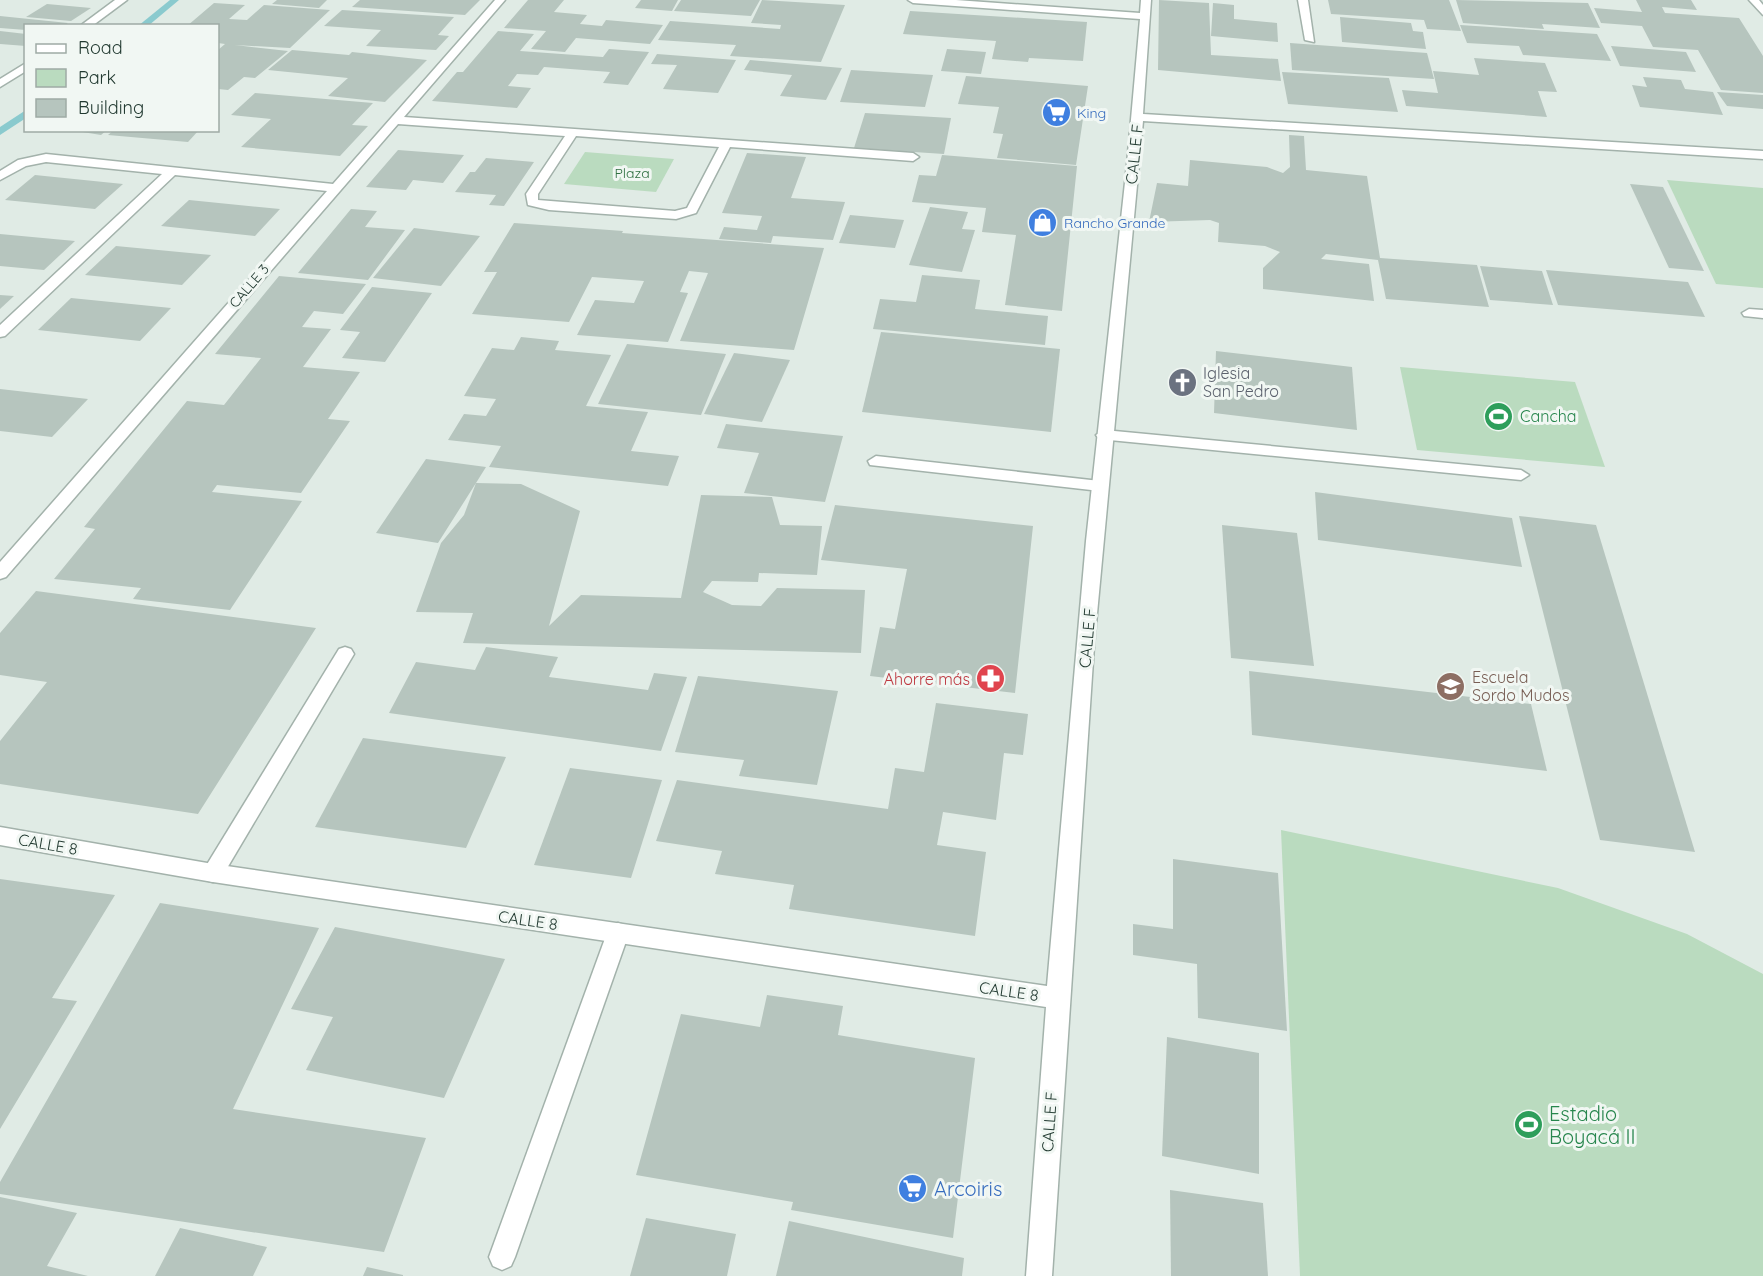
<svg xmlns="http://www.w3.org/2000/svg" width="1763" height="1276" font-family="Quicksand,sans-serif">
  <rect width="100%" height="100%" fill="#e0ebe5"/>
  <g fill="#badbbf">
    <path d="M585,152l89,7 -18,33 -92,-8z"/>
    <path d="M1667,180l96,8v100l-47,-4z"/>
    <path d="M1400,367l175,15 30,85 -188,-17z"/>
    <path d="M1281,830l277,58 129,46 76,40v302h-463z"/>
  </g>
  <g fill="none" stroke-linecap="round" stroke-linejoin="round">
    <g fill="#8acace" fill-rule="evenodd">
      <path d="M170,0h9l-31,26h-10z"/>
      <path d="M26,110v8l-26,17v-8z"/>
    </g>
  </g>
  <g fill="#b6c5be">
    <path d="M277,0h50l-8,8 -47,-4z"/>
    <path d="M360,0h120l-15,15 -113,-8z"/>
    <path d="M528,0h36l-10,12 33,3 -7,9 22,2 4,-6 57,5 -13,19 -74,-6 -11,14 -34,-3 15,-18 -42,-3z"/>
    <path d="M641,0h37l-6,11 -37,-3z"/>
    <path d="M681,0h79l-9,16 -77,-5z"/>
    <path d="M762,0l83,5 -24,57 -91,-6 6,-11 -78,-5 12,-19 110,8 1,-4 -30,-2z"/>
    <path d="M1159,0l50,3 2,52 67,4 3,22 -123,-11z"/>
    <path d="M1328,0h121l12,31 -34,-2 -3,-9 -93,-6z"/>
    <path d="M1456,0l132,3 12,25 -58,-4 2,5 -81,-6z"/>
    <path d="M1636,0h55l6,10 -35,-3 3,6 74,5 24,38v37l-42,-3 -23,-40 -45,-3 -11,-21 -41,-3 -7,-15 48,4z"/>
    <path d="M214,3l31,2 -16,14 18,1 17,-15 66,5 -40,38 -55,-3 53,6 -33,27 -11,-1 -16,13 -10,-1v-39l7,-6 -7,-1v-17h-31z"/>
    <path d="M1213,3l21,2v14l43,4 1,19 -67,-6z"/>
    <path d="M47,4l44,4 -20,13 -45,-4z"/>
    <path d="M342,10l112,7 -16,18 11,1 -13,14 -70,-4 15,-16 -57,-4z"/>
    <path d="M910,11l177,11 -4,39 -54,-3 -1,4 -36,-3 4,-18 -93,-7z"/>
    <path d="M0,16l68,7 -4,3h-38v4l-26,-2z"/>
    <path d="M1340,17l71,6 2,8 10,1 3,17 -84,-7z"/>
    <path d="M1460,25l137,9 14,27 -88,-6 -4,-9 -52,-3z"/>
    <path d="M0,31l26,3v12l-26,-2z"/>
    <path d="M498,31l36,3 -14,17 83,6 6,-8 40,3 -21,33 -25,-2 7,-11 -66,-5 -6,8 -21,-1 -9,12 23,2 -14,20 -85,-7 25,-29h6z"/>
    <path d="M1290,43l137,10 7,26 -142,-9z"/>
    <path d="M1611,46l75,6 10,20 -76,-6z"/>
    <path d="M947,49l39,3 -5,22 -40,-3z"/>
    <path d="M292,50l57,5 3,-3 75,8 -42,42 -57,-6 20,-18 -80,-8z"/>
    <path d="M657,54l79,6 -18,33 -55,-4 14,-24 -26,-1z"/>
    <path d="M1474,58l71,5 12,29 -19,-1 9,26 -141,-11 -4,-16 36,3 -5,-22 46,4z"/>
    <path d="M750,60l92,8 -16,32 -46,-4 12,-21 -48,-5z"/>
    <path d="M851,70l82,5 -8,32 -85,-5z"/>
    <path d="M1282,72l107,6 9,34 -110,-8z"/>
    <path d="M966,76l122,10 -12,79 -79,-7 6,-24 -10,-1 6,-26 -41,-3z"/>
    <path d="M1643,77l38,3 4,9 28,3 10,23 -83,-8 -8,-22 15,2z"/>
    <path d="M1717,92l46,3v14l-36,-3z"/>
    <path d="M255,93l118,10 -21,22 16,1 -28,30 -99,-9 30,-28 -40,-4z"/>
    <path d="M865,113l86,5 -7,36 -90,-6z"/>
    <path d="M70,130h37l-6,5z"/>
    <path d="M114,130h85l-11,12 -80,-7z"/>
    <path d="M1289,135l15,1 2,34 61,6 13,82 97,7 12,42 -103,-8 -8,-39 -52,-6 -5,5 48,5 5,37 -111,-12v-21l17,-16 -15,-6 -47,-4 1,-19 -9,-3 -61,2 8,-39 31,3 2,-26 77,7 16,6 7,-6z"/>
    <path d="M398,150l66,5 -21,28 -30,-3 -7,10 -40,-3z"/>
    <path d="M747,153l59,4 -15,41 54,4 -12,38 -60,-4 -2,7 -52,-4 5,-12 33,3 5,-14 -40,-3z"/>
    <path d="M942,155l135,11 -15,145 -57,-6 11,-70 -34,-3 4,-24 -74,-6 7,-27 17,1z"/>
    <path d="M486,158l48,4 -30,44 -15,-1 7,-10 -41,-3 15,-20h5z"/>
    <path d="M35,175l88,9 -28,25 -90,-9z"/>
    <path d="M1630,184l33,3 41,84 -35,-3z"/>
    <path d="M189,200l91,9 -25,27 -94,-10z"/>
    <path d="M930,207l38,5 -6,17 13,1 -13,42 -53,-7z"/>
    <path d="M351,209l26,2 -12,16 40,3 -37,50 -70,-7z"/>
    <path d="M850,215l54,5 -9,28 -56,-5z"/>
    <path d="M514,223l109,8 -1,2 202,15 -30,102 -114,-9 28,-68 -19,-2 -9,21 8,1 -20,49 -91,-7 18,-35 39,3 10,-22 -52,-4 -23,45 -97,-8 25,-42h-13z"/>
    <path d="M414,228l66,8 -39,50 -68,-8z"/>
    <path d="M0,234l75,7 -31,29 -44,-4z"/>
    <path d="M116,246l95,9 -29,30 -97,-10z"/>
    <path d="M1480,266l62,5 11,34 -63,-5z"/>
    <path d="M1546,270l142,12 17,35 -147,-12z"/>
    <path d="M922,275l58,5 -5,29 73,7 -3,29 -172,-16 7,-30 36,3z"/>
    <path d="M279,276l87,8 -23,30 -29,-3 -12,16 29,2 -28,38 57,5 -32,47 22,2 -49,72 -84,-8 -5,7 90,9 -72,109 -97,-11 8,-11 -87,-9 41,-50 -11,-2 103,-126 37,4 37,-47 -46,-4z"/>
    <path d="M372,287l60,6 -47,69 -43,-4 18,-26 -20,-2z"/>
    <path d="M0,295l14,1 -14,13z"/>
    <path d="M71,298l100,10 -31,33 -102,-11z"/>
    <path d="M881,332l179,17 -9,83 -189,-20z"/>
    <path d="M521,337l38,4 -4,9 56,5 -25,51 62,6 -17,39 48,5 -11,30 -179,-19 12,-21 -53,-6 16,-26 22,2 10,-17 -32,-3 28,-48 22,2z"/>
    <path d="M627,344l99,10 -25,61 -103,-11z"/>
    <path d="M1216,351l136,16 5,63 -143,-17z"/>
    <path d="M734,353l56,7 -28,62 -58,-8z"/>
    <path d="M0,389l88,10 -36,38 -52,-6z"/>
    <path d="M726,424l117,12 -18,66 -81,-9 15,-40 -42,-5z"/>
    <path d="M426,459l60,8 -10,16 45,1 59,27 -31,115 32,-31 100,3 20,-103 71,2 8,28 42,1 -5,49 -58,-2 -1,9 -46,-1 -9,11 29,13 29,1 16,-18 88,2 -4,63 -398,-10 10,-30 -57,-1 25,-69 23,-28 12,-32 -38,60 -62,-10z"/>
    <path d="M1315,492l197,26 10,49 -204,-27z"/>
    <path d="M835,505l198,21 -18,167 -145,-17 10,-49 15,2 12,-60 -86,-9z"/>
    <path d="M1519,516l77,9 99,327 -95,-12z"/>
    <path d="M1222,525l75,8 17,133 -83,-8z"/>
    <path d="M36,591l280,37 -118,186 -198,-30v-43l47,-59 -47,-7v-42z"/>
    <path d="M486,647l72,10 -9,20 99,13 6,-17 33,4 -26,74 -272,-38 27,-51 59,8z"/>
    <path d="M1249,671l282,33 16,67 -295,-36z"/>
    <path d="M698,676l140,15 -21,94 -78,-9 5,-16 -69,-8z"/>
    <path d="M936,703l92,11 -5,41 -19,-2 -8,67 -53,-8 -6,33 49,7 -11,84 -186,-27 5,-24 -79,-11 7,-23 -66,-10 21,-61 211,29 7,-41 29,4z"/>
    <path d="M363,738l143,19 -40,91 -151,-21z"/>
    <path d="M570,768l92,12 -31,98 -97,-13z"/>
    <path d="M1173,859l105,14 9,158 -89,-13 -1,-54 -64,-9v-31l40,5z"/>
    <path d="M0,879l115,16 -63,103 25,3 -77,128z"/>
    <path d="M160,903l159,25 -86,181 193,29 -42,114 -384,-58v-12z"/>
    <path d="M335,927l170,32 -61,139 -138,-28 27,-53 -42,-8z"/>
    <path d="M767,995l76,11 -5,29 137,23 -22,180 -162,-28 2,-8 -157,-27 45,-161 79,13z"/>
    <path d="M1167,1037l92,16v121l-97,-18z"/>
    <path d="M1170,1190l93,13 5,73h-97z"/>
    <path d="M0,1197l77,16 -30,53 41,10h-88z"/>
    <path d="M646,1218l90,16 -9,42h-97z"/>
    <path d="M789,1221l175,37 -2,18h-186z"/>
    <path d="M180,1228l87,19 -14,29h-98z"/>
    <path d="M367,1267l36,8v1h-40z"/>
  </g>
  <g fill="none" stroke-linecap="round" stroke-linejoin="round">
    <defs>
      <g id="service">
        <path d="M1749,309l14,1v8l-19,-2 -2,-3z"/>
        <path d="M1104,430l417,40 8,5 -8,5 -422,-41 -3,-4z"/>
        <path d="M876,456l224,25 8,5 -8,5 -230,-26 -2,-4z"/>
        <path d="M345,647l6,2 3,5 -134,226 -7,2 -7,-2 -3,-7 3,-7 133,-217z"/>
        <path d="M618,923l8,3 3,7 -114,324 -4,9 -9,4 -9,-4 -4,-9 118,-324 3,-7z"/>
      </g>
      <g id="minor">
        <path d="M115,0h12l-35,26h-12z"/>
        <path d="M495,0h10l-101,117 509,36 6,4 -6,4 -183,-14 -34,66 -20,6 -127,-9 -21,-5 -2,-11 39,-58 -167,-12 -392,453 -6,2v-17l327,-371 -152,-16 -170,161 -5,1v-12l162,-151 -116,-12 -20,4 -26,14v-9l18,-11 28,-6 287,30zM576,136l143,11 -32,61 -12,3 -137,-11v-6z"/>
        <path d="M908,0h48l184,13 1,-13h10l-8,114 620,37v8l-620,-38 -49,525 -42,630h-26l20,-269 -833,-125 -213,-37v-18l213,37 834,122 39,-445 41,-377 13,-145 -227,-16z"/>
        <path d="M1298,0h10l6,42 -9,-2z"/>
        <path d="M1749,0h10l4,5v10z"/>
        <path d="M26,63v8l-26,16v-8z"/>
      </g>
    </defs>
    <use href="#service" stroke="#a3b2ab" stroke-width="3"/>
    <use href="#minor" stroke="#a3b2ab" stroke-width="3"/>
    <use href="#service" fill="#fff" fill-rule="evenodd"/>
    <use href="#minor" fill="#fff" fill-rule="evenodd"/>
  </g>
  <defs>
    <symbol id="supermarket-disc" viewBox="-11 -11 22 22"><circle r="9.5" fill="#3f7fe0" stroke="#f1f7f3"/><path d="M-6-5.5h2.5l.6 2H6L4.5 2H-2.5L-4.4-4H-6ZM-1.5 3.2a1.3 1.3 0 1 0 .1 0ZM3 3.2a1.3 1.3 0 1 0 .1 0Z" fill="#fff"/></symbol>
    <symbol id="shop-disc" viewBox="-11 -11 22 22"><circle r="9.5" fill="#3f7fe0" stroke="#f1f7f3"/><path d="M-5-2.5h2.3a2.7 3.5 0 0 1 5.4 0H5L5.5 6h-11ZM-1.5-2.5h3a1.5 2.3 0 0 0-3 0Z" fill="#fff"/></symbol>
    <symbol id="church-disc" viewBox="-11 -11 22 22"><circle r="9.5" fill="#6b7280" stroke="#f1f7f3"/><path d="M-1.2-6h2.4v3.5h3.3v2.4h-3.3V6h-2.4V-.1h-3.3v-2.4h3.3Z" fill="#fff"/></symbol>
    <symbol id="stadium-disc" viewBox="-11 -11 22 22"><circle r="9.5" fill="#2e9e5b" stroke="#f1f7f3"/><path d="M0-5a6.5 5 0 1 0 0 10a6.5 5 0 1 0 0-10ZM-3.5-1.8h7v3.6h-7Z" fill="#fff"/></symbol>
    <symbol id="pharmacy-disc" viewBox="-11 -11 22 22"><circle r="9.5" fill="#e0444e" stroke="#f1f7f3"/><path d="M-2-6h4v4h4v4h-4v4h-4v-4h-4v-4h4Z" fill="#fff"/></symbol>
    <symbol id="school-disc" viewBox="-11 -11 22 22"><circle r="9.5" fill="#8d6e63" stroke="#f1f7f3"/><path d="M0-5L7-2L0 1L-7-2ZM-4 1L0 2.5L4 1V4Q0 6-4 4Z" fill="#fff"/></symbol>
  </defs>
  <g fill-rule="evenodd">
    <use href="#supermarket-disc" x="1040" y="96" width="33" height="33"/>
    <use href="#shop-disc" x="1026" y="206" width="33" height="33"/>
    <use href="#church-disc" x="1166" y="366" width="33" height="33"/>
    <use href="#stadium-disc" x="1482" y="400" width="33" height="33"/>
    <use href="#pharmacy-disc" x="974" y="662" width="33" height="33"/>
    <use href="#school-disc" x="1434" y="670" width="33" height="33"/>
    <use href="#stadium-disc" x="1512" y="1108" width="33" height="33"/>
    <use href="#supermarket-disc" x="896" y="1172" width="33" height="33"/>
  </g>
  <g text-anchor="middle" stroke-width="6" stroke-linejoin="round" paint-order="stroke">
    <g font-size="14" fill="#366cbe" stroke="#f1f7f3" text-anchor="start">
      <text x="1077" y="118">King</text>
      <text x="1064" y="228">Rancho Grande</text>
    </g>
    <g font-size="14" fill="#2e6f40" stroke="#f1f7f3">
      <text x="632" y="178">Plaza</text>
    </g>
    <g font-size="14" fill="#223a31" stroke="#f1f7f3">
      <text transform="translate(249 286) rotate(-49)" y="5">CALLE 3</text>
    </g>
    <g font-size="16" fill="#223a31" stroke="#f1f7f3">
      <text transform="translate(1134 154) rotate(-84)" y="6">CALLE F</text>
      <text transform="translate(1087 638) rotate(-85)" y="6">CALLE F</text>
      <text transform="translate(48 844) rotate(10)" y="6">CALLE 8</text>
      <text transform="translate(528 920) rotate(8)" y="6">CALLE 8</text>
      <text transform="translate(1009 991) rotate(8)" y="6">CALLE 8</text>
      <text transform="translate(1049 1122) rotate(-86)" y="6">CALLE F</text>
    </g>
    <g font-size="16" fill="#5b616d" stroke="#f1f7f3" text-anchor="start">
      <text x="1203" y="379">Iglesia<tspan x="1203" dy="18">San Pedro</tspan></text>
    </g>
    <g font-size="16" fill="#27864d" stroke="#f1f7f3" text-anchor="start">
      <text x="1520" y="422">Cancha</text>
    </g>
    <g font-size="16" fill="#785e54" stroke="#f1f7f3" text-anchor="start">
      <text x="1472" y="683">Escuela<tspan x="1472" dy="18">Sordo Mudos</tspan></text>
    </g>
    <g font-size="16" fill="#be3a42" stroke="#f1f7f3" text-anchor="end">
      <text x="970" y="685">Ahorre más</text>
    </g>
    <g font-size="20" fill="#27864d" stroke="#f1f7f3" text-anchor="start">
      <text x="1549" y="1121">Estadio<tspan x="1549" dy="23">Boyacá II</tspan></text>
    </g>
    <g font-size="20" fill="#366cbe" stroke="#f1f7f3" text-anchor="start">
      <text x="934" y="1196">Arcoiris</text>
    </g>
  </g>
  <rect x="24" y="24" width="195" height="108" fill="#f1f7f3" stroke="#9eaba5" stroke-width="1.5"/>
  <rect x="36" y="44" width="30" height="9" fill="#ffffff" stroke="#9eaba5" stroke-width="1.5"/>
  <text x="78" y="54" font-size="18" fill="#223a31">Road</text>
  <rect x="36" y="69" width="30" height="18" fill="#badbbf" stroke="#9eaba5" stroke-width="1.5"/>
  <text x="78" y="84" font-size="18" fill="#223a31">Park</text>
  <rect x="36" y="99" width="30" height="18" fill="#b6c5be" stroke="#9eaba5" stroke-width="1.5"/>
  <text x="78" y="114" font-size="18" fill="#223a31">Building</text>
</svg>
